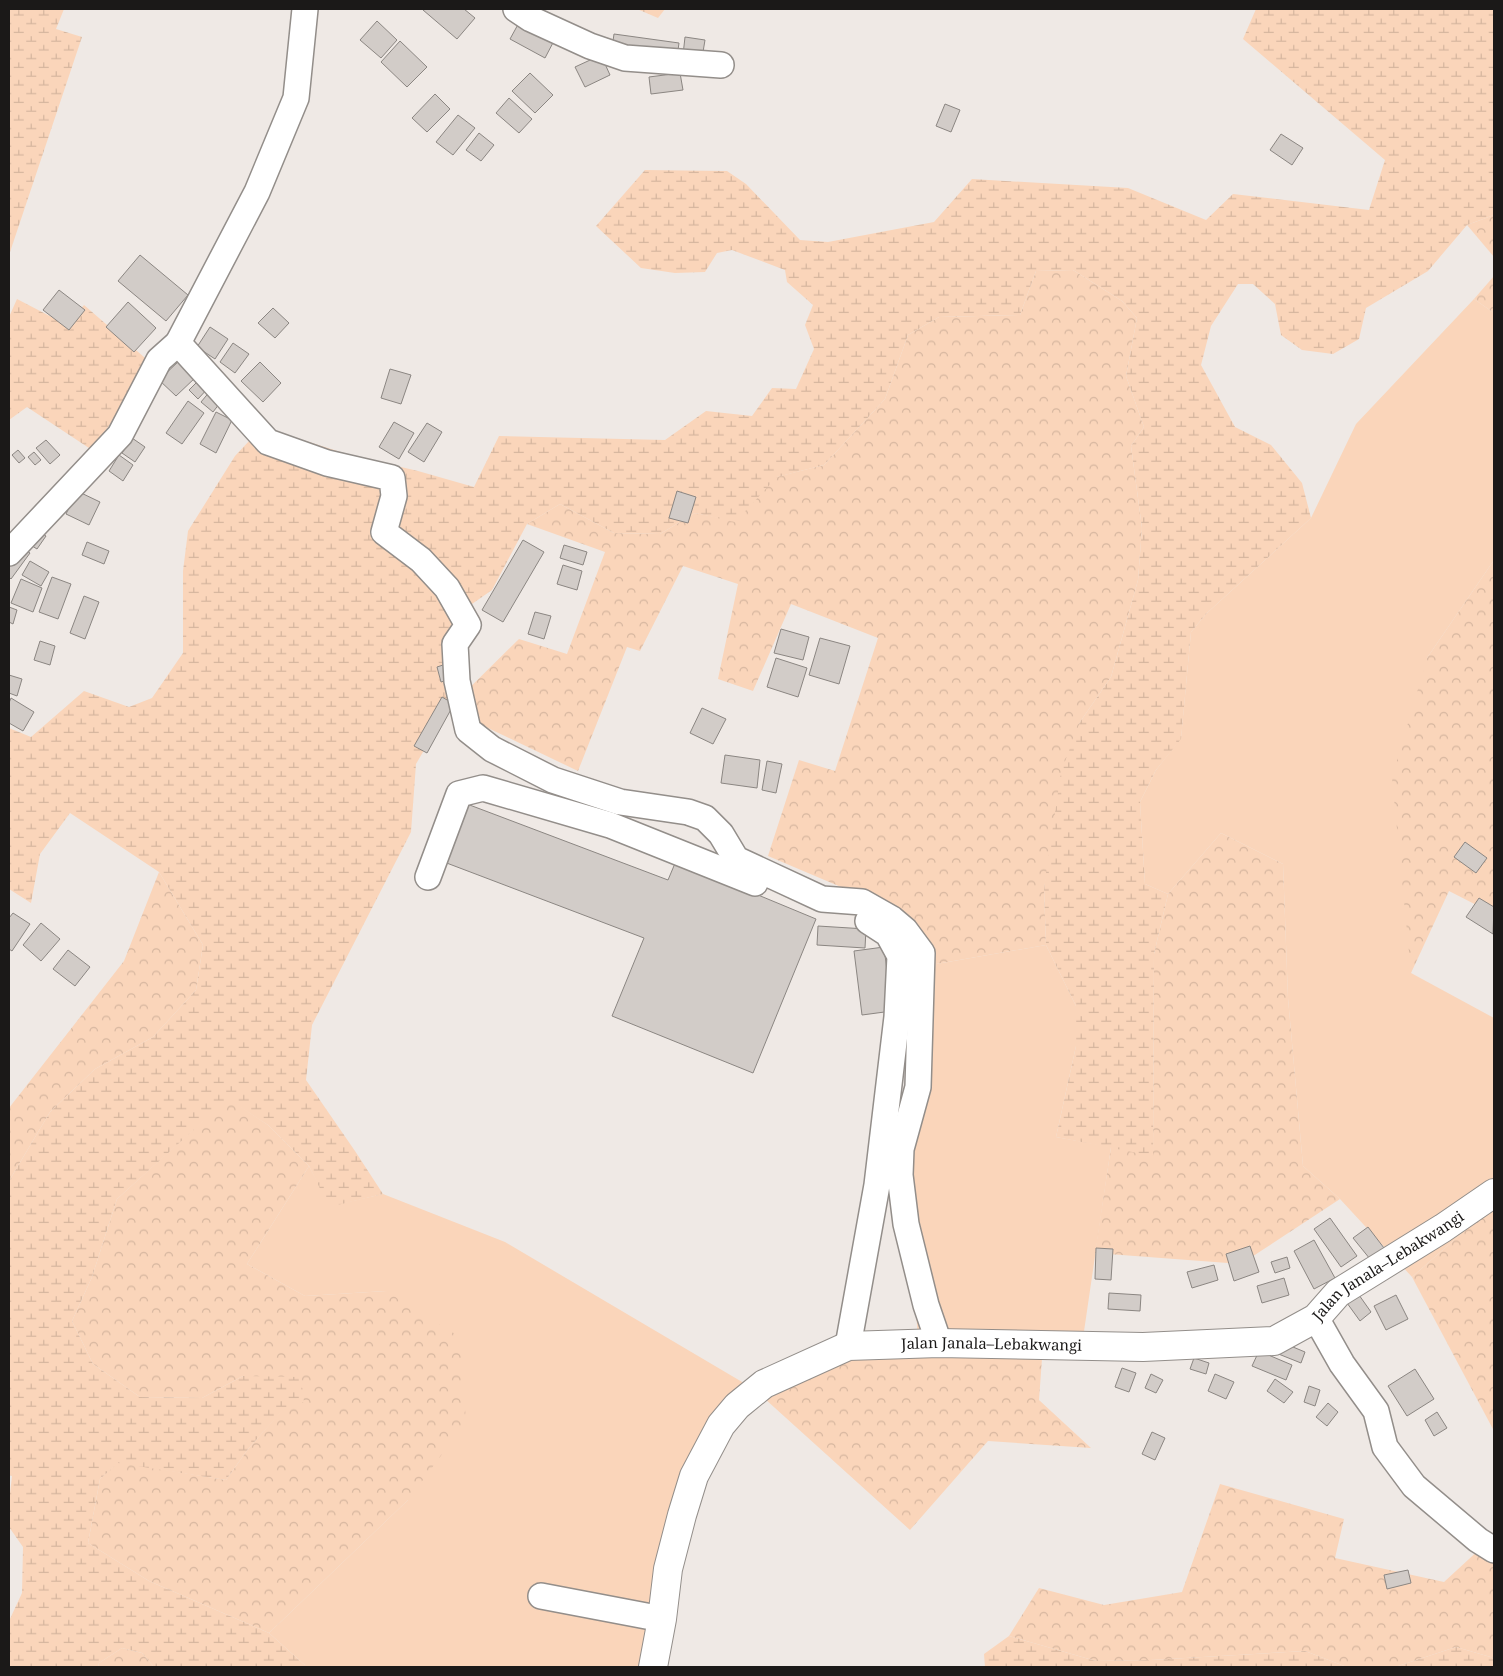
<svg xmlns="http://www.w3.org/2000/svg" width="1503" height="1676" font-family="'Noto Serif',serif">
  <defs>
    <pattern id="forest-crowns" width="20" height="18" patternUnits="userSpaceOnUse" patternTransform="scale(1.25)"><rect width="20" height="18" fill="#fad5ba"/><path d="M2 6a3 3 0 1 1 6 0M12 15a3 3 0 1 1 6 0" fill="none" stroke="#d6b69f"/></pattern>
    <pattern id="wetland-marsh" width="20" height="14" patternUnits="userSpaceOnUse" patternTransform="scale(1.25)"><rect width="20" height="14" fill="#fad5ba"/><path d="M1 5h8M5 5V1M11 12h8M15 12V8" fill="none" stroke="#d6b69f"/></pattern>
  </defs>
  <rect width="100%" height="100%" fill="#efe9e5"/>
  <g fill="#fad5ba">
    <path d="M1474,299l20,14v247l-67,98 -16,315 83,45v187l-82,72 -72,-78 -37,-33 -15,-168 -5,-134 -62,-31 -53,61 -23,-10 -5,-82 16,-32 25,-32 10,-106 16,-19 104,-95 45,-94z"/>
    <path d="M1046,945l30,61v40l-20,91 55,10 -29,198 -164,-7 -13,-173 14,-198z"/>
    <path d="M309,1166l21,40 53,-12 122,48 249,147 -46,66 -34,125 -9,87h-358l-38,-34 139,-133 -22,-209 -81,5 -58,-32z"/>
  </g>
  <g fill="url(#forest-crowns)">
    <path d="M1494,215v42l-27,-32z"/>
    <path d="M1073,270l49,31 15,17 -11,58 18,51 -13,19 11,82 -4,52 -27,97 -31,45 -36,166 2,57 -127,22 -31,-60 -120,-51 31,-96 36,11 43,-133 -87,-34 -38,87 -35,-12 20,-95 -55,-18 -43,85 -13,-4 -49,124 -130,-62 71,-70 48,15 38,-102 -78,-28 33,-20 54,29 46,1 35,-21 40,8 41,-44 48,-12 61,-66 23,-64 31,-18 81,-2 16,-44z"/>
    <path d="M1494,276v37l-20,-14z"/>
    <path d="M1494,560v354l-45,-23 -38,82 -19,-195 35,-120z"/>
    <path d="M1221,833l62,31 5,134 15,168 37,33 -99,65 -146,-11 16,-106 42,8 1,-201 14,-60z"/>
    <path d="M159,872l44,73 -7,45 -43,47 -58,32 -45,43 -41,69v-73l115,-147z"/>
    <path d="M228,1098l40,27 41,41 -62,98 58,32 81,-5 74,46 6,85 -58,78 -139,133 -120,-52 -61,-38 12,-64 18,-17 108,18 22,-31 36,-41 -41,-32 -41,22 -62,-1 -47,-33 -21,-43 20,-44 25,-78z"/>
    <path d="M1494,1205v226l-82,-154z"/>
    <path d="M918,1338l125,7 -4,55 52,48 -103,-7 -78,89 -156,-141z"/>
    <path d="M1220,1484l124,35 -9,39 109,24 50,-46v122l-38,-11 -61,20h-48l-42,-16 -154,9 -55,1 -87,-25 30,-48 65,17 78,-13z"/>
    <path d="M122,1648l20,5 12,14h-56l1,-4z"/>
  </g>
  <g fill="url(#wetland-marsh)">
    <path d="M9,9h55l-8,20 26,8 -73,218z"/>
    <path d="M637,9h28l-7,9z"/>
    <path d="M1256,9h238v206l-27,10 -39,46 -62,37 -7,31 -26,15 -31,-4 -21,-15 -6,-31 -22,-20h-15l-27,42 -10,39 34,62 36,18 31,38 9,35 -104,95 -16,19 -10,107 -25,31 -16,32 5,82 23,10 -14,60 -1,202 -97,-19 20,-91v-40l-30,-61 -2,-57 17,-116 19,-50 31,-45 27,-97 4,-52 -11,-82 13,-19 -18,-51 11,-58 -15,-17 -49,-31 -37,1 -16,44 -81,2 -31,18 -23,64 -61,66 -47,12 -42,45 -40,-9 -35,21 -46,-1 -54,-29 -33,20 -35,66 -40,28 -4,91 -32,55 -5,68 -99,193 -6,55 49,71 28,43 -54,13 -20,-41 -41,-41 -40,-26 -111,100 -25,78 -20,44 21,43 47,33 62,1 41,-22 58,1 3,25 -20,7 -36,40 -22,31 -108,-17 -18,16 -12,64 61,38 120,52 38,34h-153l-12,-14 -20,-5 -23,15 -1,4h-89v-46l13,-28 1,-46 -14,-20v-25l3,-26 -3,-1v-294l41,-69 45,-43 58,-32 43,-47 7,-45 -44,-73 -89,-59 -30,41 -9,49 -22,-14v-161l22,9 53,-46 45,16 23,-9 31,-45v-82l5,-40 47,-75 27,-29 88,28 68,16 56,16 25,-51 166,4 41,-29 46,5 20,-28 24,1 18,-40 -9,-24 8,-20 -26,-23 -2,-12 -53,-20 -15,3 -12,19 -30,1 -34,-5 -45,-42 49,-56 82,1 19,13 54,56 28,2 106,-20 38,-43 156,9 78,32 27,-26 136,16 16,-50 -142,-121z"/>
    <path d="M17,299l50,26 17,-20 68,59 -60,86 -65,-43 -18,13v-103z"/>
    <path d="M1009,1636l87,25 55,-1 154,-9 42,16h-362l-1,-13z"/>
    <path d="M1456,1647l38,11v9h-99z"/>
  </g>
  <g fill="#d2ccc8" stroke="#8b8682">
    <path d="M425,9h39l11,9 -18,21 -34,-29z"/>
    <path d="M521,19l35,18 -11,21 -35,-19z"/>
    <path d="M377,21l20,19 -16,18 -21,-18z"/>
    <path d="M614,34l65,9 -2,14 -65,-9z"/>
    <path d="M685,37l20,3 -3,18 -19,-3z"/>
    <path d="M400,41l27,26 -20,20 -26,-25z"/>
    <path d="M601,55l9,20 -25,12 -10,-20z"/>
    <path d="M530,73l23,22 -18,18 -23,-22z"/>
    <path d="M680,73l3,17 -32,4 -2,-17z"/>
    <path d="M435,94l15,15 -23,23 -15,-14z"/>
    <path d="M509,98l23,21 -13,14 -23,-20z"/>
    <path d="M945,104l15,6 -9,22 -15,-6z"/>
    <path d="M458,115l17,13 -22,27 -17,-13z"/>
    <path d="M479,133l15,12 -13,16 -15,-11z"/>
    <path d="M1281,134l22,14 -11,17 -22,-15z"/>
    <path d="M140,255l48,40 -22,26 -48,-40z"/>
    <path d="M59,290l26,20 -16,20 -26,-20z"/>
    <path d="M128,302l28,26 -22,24 -28,-25z"/>
    <path d="M273,308l16,15 -14,15 -17,-15z"/>
    <path d="M210,327l18,12 -13,20 -18,-12z"/>
    <path d="M233,343l16,11 -14,19 -15,-11z"/>
    <path d="M180,360l16,17 -20,19 -17,-16z"/>
    <path d="M260,362l21,21 -18,19 -22,-21z"/>
    <path d="M390,369l21,6 -10,29 -20,-6z"/>
    <path d="M200,379l9,8 -11,12 -9,-9z"/>
    <path d="M211,390l12,9 -10,13 -12,-10z"/>
    <path d="M188,401l16,12 -22,31 -16,-11z"/>
    <path d="M216,412l16,8 -16,33 -16,-9z"/>
    <path d="M394,422l20,11 -15,26 -20,-12z"/>
    <path d="M427,423l15,9 -18,30 -16,-10z"/>
    <path d="M132,438l13,9 -10,15 -13,-9z"/>
    <path d="M46,440l14,15 -10,9 -14,-16z"/>
    <path d="M18,450l7,8 -6,5 -7,-8z"/>
    <path d="M34,452l7,8 -6,5 -7,-8z"/>
    <path d="M119,455l14,10 -10,16 -14,-10z"/>
    <path d="M77,491l23,11 -11,23 -23,-11z"/>
    <path d="M677,491l19,6 -8,26 -19,-5z"/>
    <path d="M35,529l11,7 -9,13 -11,-7z"/>
    <path d="M523,540l21,12 -41,70 -21,-12z"/>
    <path d="M87,542l22,9 -5,13 -22,-9z"/>
    <path d="M18,545l12,8 -19,26 -2,-2v-19z"/>
    <path d="M564,545l23,7 -4,13 -23,-7z"/>
    <path d="M30,561l19,11 -8,14 -19,-11z"/>
    <path d="M563,565l19,6 -5,19 -20,-6z"/>
    <path d="M52,577l19,7 -13,35 -19,-7z"/>
    <path d="M21,579l21,9 -9,24 -22,-9z"/>
    <path d="M84,596l15,6 -14,37 -15,-6z"/>
    <path d="M9,607l8,3 -4,14 -4,-2z"/>
    <path d="M535,612l16,4 -7,23 -16,-5z"/>
    <path d="M781,629l28,8 -6,23 -29,-7z"/>
    <path d="M820,638l30,8 -11,38 -30,-9z"/>
    <path d="M40,641l15,5 -5,19 -16,-5z"/>
    <path d="M776,658l31,10 -9,29 -31,-10z"/>
    <path d="M446,664l5,15 -10,3 -4,-15z"/>
    <path d="M9,675l13,4 -5,17 -8,-3z"/>
    <path d="M442,697l12,7 -27,49 -13,-7z"/>
    <path d="M11,698l23,14 -11,19 -14,-8v-20z"/>
    <path d="M702,708l24,11 -13,25 -23,-11z"/>
    <path d="M725,755l35,5 -3,28 -36,-5z"/>
    <path d="M767,761l15,3 -6,29 -14,-3z"/>
    <path d="M467,804l201,76 8,-19 140,58 -63,154 -141,-57 32,-78 -200,-76z"/>
    <path d="M1465,842l22,16 -11,15 -22,-16z"/>
    <path d="M1479,898l15,9 -1,27 -27,-17z"/>
    <path d="M13,913l17,11 -18,27 -3,-2v-31z"/>
    <path d="M41,923l19,16 -19,22 -18,-16z"/>
    <path d="M818,926l48,3 -1,19 -48,-3z"/>
    <path d="M884,947l8,64 -30,4 -8,-64z"/>
    <path d="M68,950l22,17 -15,19 -22,-17z"/>
    <path d="M1330,1218l27,38 -16,11 -27,-38z"/>
    <path d="M1368,1227l16,21 -14,11 -17,-21z"/>
    <path d="M1314,1240l21,38 -21,11 -20,-38z"/>
    <path d="M1250,1246l9,26 -25,9 -8,-27z"/>
    <path d="M1096,1248l17,1 -2,31 -16,-1z"/>
    <path d="M1287,1257l3,11 -15,5 -4,-11z"/>
    <path d="M1214,1265l4,15 -26,8 -5,-16z"/>
    <path d="M1284,1278l5,17 -27,8 -5,-17z"/>
    <path d="M1109,1293l32,2 -1,16 -32,-2z"/>
    <path d="M1359,1295l12,17 -11,9 -13,-18z"/>
    <path d="M1396,1295l12,24 -22,11 -12,-24z"/>
    <path d="M1281,1342l24,10 -4,11 -25,-10z"/>
    <path d="M1259,1351l33,14 -6,15 -34,-14z"/>
    <path d="M1194,1358l15,5 -3,11 -16,-5z"/>
    <path d="M1122,1368l14,5 -7,19 -14,-5z"/>
    <path d="M1415,1369l19,30 -27,17 -19,-30z"/>
    <path d="M1151,1374l12,6 -7,13 -11,-5z"/>
    <path d="M1215,1374l19,8 -8,17 -18,-8z"/>
    <path d="M1275,1379l18,13 -9,11 -17,-12z"/>
    <path d="M1309,1386l11,4 -5,16 -11,-4z"/>
    <path d="M1328,1403l10,9 -11,14 -11,-9z"/>
    <path d="M1437,1412l10,16 -13,8 -9,-16z"/>
    <path d="M1152,1432l13,6 -10,22 -13,-6z"/>
    <path d="M1408,1570l3,13 -24,6 -3,-14z"/>
  </g>
  <g fill="none" stroke-linecap="round" stroke-linejoin="round">
    <defs>
      <g id="minor">
        <path d="M516,9l15,10 59,27 35,12 96,7"/>
        <path d="M178,343l90,99 59,21 65,15 2,18 -10,36 37,28 26,28 21,37 -13,19 2,37 11,49 24,19 61,31 67,22 68,10 17,6 16,16 15,25 86,40 40,3 30,17 13,11 17,23 -4,134 -17,62 -1,26 6,49 20,81 13,38"/>
        <path d="M9,553l111,-118 39,-75 19,-17 79,-151 39,-94 9,-89"/>
        <path d="M428,877l31,-83 24,-6 127,37 145,58"/>
        <path d="M1316,1318l26,46 34,47 9,36 29,39 64,54 16,10"/>
        <path d="M848,1346l29,-161 20,-168 3,-61 -12,-22 -20,-13"/>
        <path d="M541,1596l121,23"/>
      </g>
      <g id="major">
        <path id="s1" d="M653,1667l9,-48 6,-50 14,-54 12,-39 27,-51 16,-19 27,-22 84,-38 91,-3 204,4 131,-6 42,-23 22,-25 105,-65 51,-35"/>
      </g>
    </defs>
    <use href="#minor" stroke="#938e8a" stroke-width="28"/>
    <use href="#major" stroke="#938e8a" stroke-width="30"/>
    <use href="#minor" stroke="#fff" stroke-width="25"/>
    <use href="#major" stroke="#fff" stroke-width="28"/>
  </g>
  <g text-anchor="middle" stroke-width="5" stroke-linejoin="round" paint-order="stroke">
    <g font-size="15" fill="#1b1918" stroke="#efe9e5">
      <text dy="5" stroke="none"><textPath href="#s1" startOffset="969">Jalan Janala–Lebakwangi</textPath></text>
      <text dy="5" stroke="none"><textPath href="#s1" startOffset="549">Jalan Janala–Lebakwangi</textPath></text>
    </g>
  </g>
  <rect width="1503" height="1676" fill="none" stroke="#1b1918" stroke-width="20"/>
</svg>
